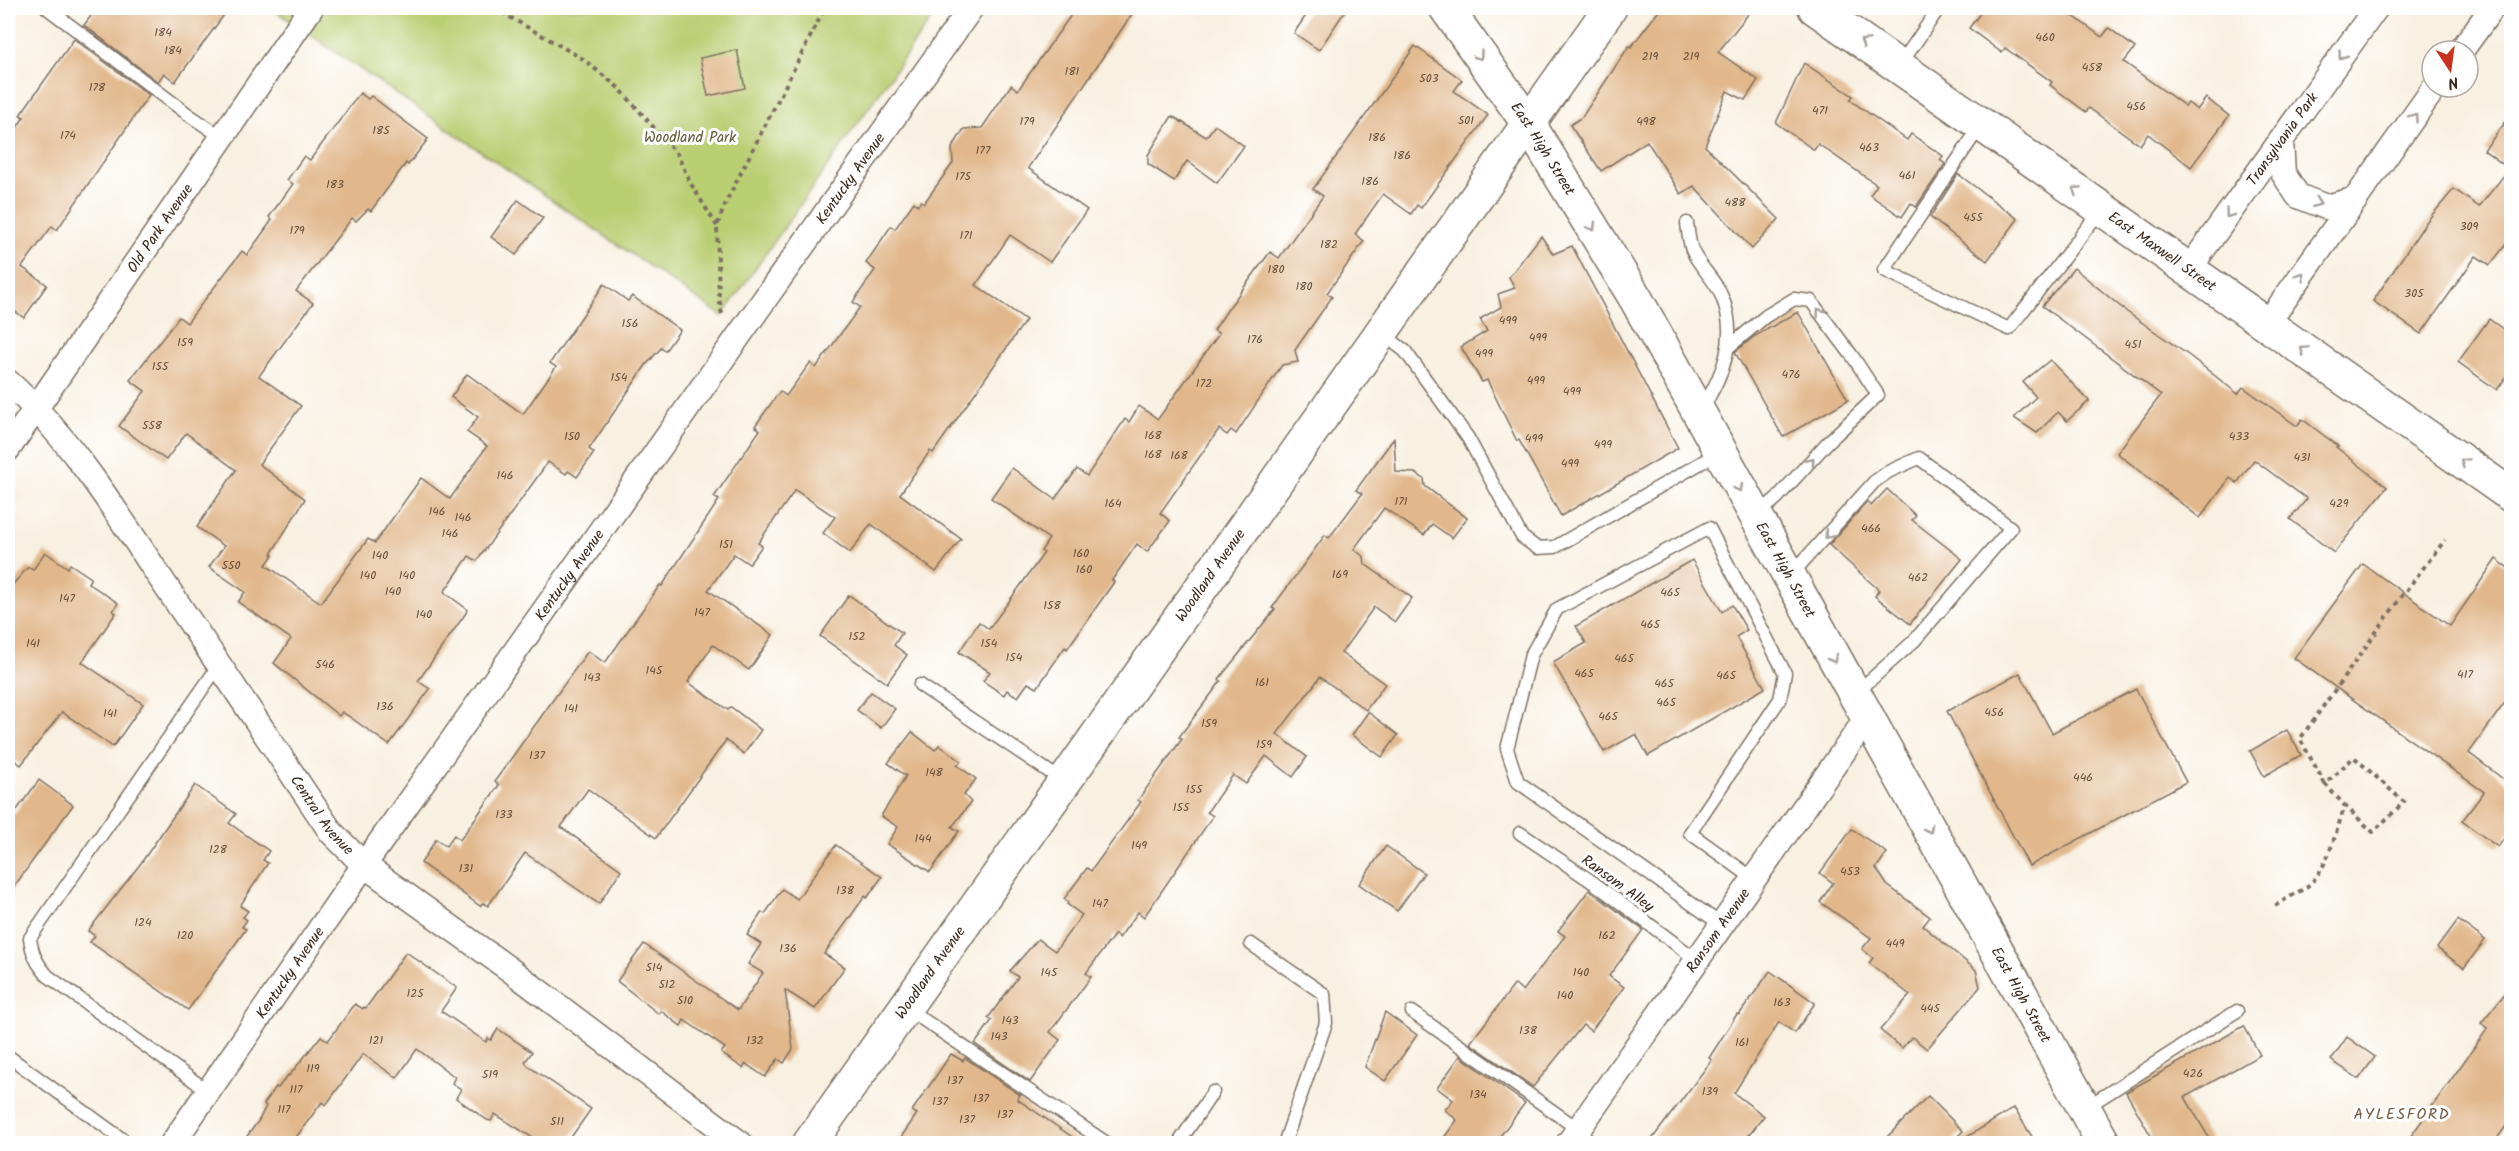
<svg xmlns="http://www.w3.org/2000/svg" width="2519" height="1151" font-family="Kalam,sans-serif">
  <rect width="100%" height="100%" fill="#fff"/>
  <filter id="ink" filterUnits="userSpaceOnUse"><feTurbulence type="fractalNoise" baseFrequency=".0167" numOctaves="2"/><feDisplacementMap in="SourceGraphic" scale="12" xChannelSelector="R" yChannelSelector="G"/><feConvolveMatrix kernelMatrix="1 2 1 2 8 2 1 2 1" color-interpolation-filters="sRGB"/></filter>
  <filter id="wash" filterUnits="userSpaceOnUse"><feTurbulence type="fractalNoise" baseFrequency=".008" numOctaves="4" result="noise"/><feDisplacementMap in="SourceGraphic" scale="24" xChannelSelector="R" yChannelSelector="G"/><feGaussianBlur stdDeviation="1.35" result="paint"/><feColorMatrix in="noise" values="0 0 0 0 0 0 0 0 0 0 0 0 0 0 0 0 0 1.4 0 .05"/><feComposite in="paint" operator="in"/></filter>
  <g filter="url(#wash)">
    <rect width="100%" height="100%" fill="#f8f0e1"/>
    <path fill="#bace72" stroke="#7a7c48" stroke-width="1.5" d="M271,8h668l-217,308z"/>
    <g id="blocks">
      <g fill="#e1b78b">
        <path d="M97,8h132l-54,74 -11,-9 -6,9 -74,-57z"/>
        <path d="M1076,8h60l-108,160 59,42 -37,52 -40,-27 -34,50 50,35 -93,133 -3,-2 -30,43 61,45 -25,33 -65,-48 -21,29 -27,-20 12,-16 -40,-27 -37,53 4,3 -13,18 -15,-10 -26,36 65,45 -24,35 -36,-25 -25,37 40,28 3,-3 30,23 -17,24 -18,-14 -70,98 -68,-49 -27,38 60,43 -22,34 -74,-51 -37,53 -5,-3 -3,3 -59,-43 15,-24 10,7 8,-11 6,5 39,-55 -4,-4 93,-130 17,12 55,-78 2,1 57,-86 -5,-3 46,-67 -5,-4 25,-35 6,5 24,-33 6,5 44,-61 -7,-5 22,-32 -9,-7 25,-37 4,3 19,-27 4,3 3,-4 3,2 29,-40 -1,-15 12,-19 18,-1 29,-43 7,5z"/>
        <path d="M1311,8h36l-28,42 -25,-17z"/>
        <path d="M1661,8h92l-35,44 40,28 -13,20 -18,-9 -22,55 74,73 -27,30 -58,-63 -13,8 -34,-53 -46,30 -31,-46 12,-8 47,-71 2,1z"/>
        <path d="M1984,8h78l40,29 7,-9 26,20 -11,14 61,44 3,-3 9,7 9,-12 23,18 -38,51 -43,-33 -8,11 -51,-37 -3,4 -36,-27 2,-3 -47,-34 -3,5 -33,-25z"/>
        <path d="M74,39l75,56 -92,135 -5,-4 -30,41 25,18 -23,33 -16,-12v-165l16,-24 -4,-2z"/>
        <path d="M1415,46l47,34 -8,11 34,24 -67,93 -4,-3 -6,9 -28,-20 -28,40 9,7 -37,52 5,4 -37,53 3,12 -16,3 -46,69 -5,-4 -4,5 -8,-6 -59,84 10,8 -23,31 -10,-8 -25,36 2,2 -47,67 -2,-2 -28,41 -9,-5 -10,14 -11,-7 -3,5 -21,-14 7,-9 -31,-20 20,-30 10,7 55,-76 -3,-2 8,-12 -58,-41 21,-30 43,31 22,-30 10,7 38,-57 4,3 10,-16 19,13 61,-85 -5,-4 14,-21 42,-57 9,6 44,-62 -10,-7z"/>
        <path d="M737,50l8,38 -37,8 -8,-38z"/>
        <path d="M1804,63l49,33 -3,4 57,40 4,-6 32,22 -3,4 5,4 -29,43 -5,-4 -9,14 -32,-22 7,-10 -59,-41 -4,6 -38,-27z"/>
        <path d="M360,93l8,6 3,-3 57,43 -20,26 -2,-2 -35,48 -3,-2 -12,12 -4,-3 -56,73 17,12 -54,73 42,30 -42,58 46,35 -34,55 2,1 -7,10 55,38 47,-64 7,4 46,-65 29,21 37,-53 -20,-14 11,-15 -27,-20 16,-23 56,40 33,-47 -6,-4 54,-79 24,17 4,-5 48,34 -15,21 -4,-3 -15,17 -57,84 5,4 -17,24 -9,-6 -2,3 -18,-12 -71,99 -8,-5 -25,36 23,17 -1,4 -48,68 12,8 -41,56 -39,-28 -8,-5 -3,4 -65,-53 17,-24 -53,-37 7,-10 -36,-25 15,-21 -27,-19 39,-57 -50,-37 -20,27 -47,-34 26,-35 -15,-11 49,-63 8,6 55,-72 5,4 25,-35 -3,-3 24,-33 -6,-4 17,-24 6,4z"/>
        <path d="M2511,115v123l-21,27 -14,-9 -55,78 -48,-33 54,-80 27,-32 25,18 30,-38 -25,-19z"/>
        <path d="M1172,116l34,21 9,-12 29,21 -27,37 -30,-22 -13,20 -26,-17v-9z"/>
        <path d="M1958,174l60,45 -31,42 -57,-44z"/>
        <path d="M518,200l25,18 -27,37 -25,-18z"/>
        <path d="M1541,236l12,18 19,-8 106,202 -117,68 -42,-76 -2,1 -30,-61 -5,2 -21,-35 26,-16 -7,-12 21,-12 -3,-13 17,-6 -6,-11z"/>
        <path d="M2074,268l53,44 64,45 47,37 5,-7 54,39 5,-7 36,27 -2,1 51,40 -53,66 -44,-34 17,-20 -53,-39 -17,23 -7,-5 -30,40 -83,-65 44,-58 -119,-89z"/>
        <path d="M1798,312l50,88 -65,37 -48,-85 20,-16z"/>
        <path d="M2489,319l22,16v35l-14,20 -39,-28z"/>
        <path d="M2050,360l39,41 -22,20 -9,-9 -21,21 -23,-15 22,-21 -13,-15z"/>
        <path d="M1394,438l2,34 19,1 9,6 1,7 42,32 -15,20 -20,-14 -8,11 -40,-27 -30,41 10,8 1,7 47,34 -17,24 -21,-15 -33,46 44,31 -19,26 -46,-33 -43,57 30,23 -14,20 -27,-21 -20,28 -13,-9 -26,37 6,4 -69,101 -6,-5 -19,26 -4,-4 -29,39 5,4 -41,55 10,8 -30,42 -55,-38 17,-24 -4,-2 30,-41 -8,-6 28,-32 17,12 27,-36 -15,-11 1,-2 -4,-3 23,-31 4,3 50,-69 -3,-2 44,-61 -3,-2 42,-56 -2,-2 56,-70 -3,-1 53,-73 4,3 33,-44 -6,-4z"/>
        <path d="M1887,489l29,27 -4,4 50,39 -52,65 -35,-28 4,-6 -50,-45 38,-43 4,4z"/>
        <path d="M45,552l23,16 2,-4 21,14 -3,5 30,20 -5,8 3,2 -34,49 61,42 -30,43 -51,-35 -41,53 -13,-10v-165l20,-23 5,3z"/>
        <path d="M2496,559l15,11v124l-42,59 42,32v44l-13,18 -36,-26 22,-29 -190,-134 69,-94 87,62z"/>
        <path d="M1692,560l30,52 10,-7 15,25 -11,7 29,51 -117,68 -12,-22 -32,18 -51,-90 33,-19 -10,-17z"/>
        <path d="M849,595l53,38 -8,12 13,10 -20,28 -67,-47z"/>
        <path d="M2020,673l32,60 84,-44 50,93 -157,84 -82,-155z"/>
        <path d="M871,692l24,17 -14,19 -24,-18z"/>
        <path d="M1368,712l30,23 -16,22 -30,-22z"/>
        <path d="M2287,730l14,25 -37,21 -14,-25z"/>
        <path d="M912,732l23,18 4,-5 22,16 -4,4 19,14 -12,16 7,7 -19,25 7,4 -29,41 -43,-28 11,-17 -17,-11 25,-40 -18,-13z"/>
        <path d="M39,780l34,25 -65,90v-73z"/>
        <path d="M195,785l41,29 -7,9 40,28 -6,9 5,3 -28,43 8,5 -5,6 4,3 -5,7 4,2 -58,81 -98,-68 5,-6 -7,-5 53,-68z"/>
        <path d="M1852,829l35,24 -11,15 11,17 43,32 -7,9 53,44 4,17 -53,62 -15,-12 -10,11 -22,-18 30,-35 -41,-32 4,-5 -11,-9 9,-11 -51,-36 13,-19 -13,-10z"/>
        <path d="M836,845l46,32 -15,21 -2,-2 -41,58 21,13 -30,42 -30,-19 8,59 -9,14 -6,-4 -13,18 -19,-13 -3,4 -22,-15 4,-5 -41,-28 -3,6 -20,-15 -2,3 -42,-33 27,-37 94,66 25,-37 -15,-9 13,-20 -14,-9 15,-23 3,2 17,-25 15,10z"/>
        <path d="M1386,846l38,27 -27,38 -38,-27z"/>
        <path d="M1589,890l54,40 -34,46 15,11 -33,44 -8,-6 -50,62 -63,-44 45,-59 8,7 42,-55 -7,-5z"/>
        <path d="M2458,920l27,20 -21,28 -27,-20z"/>
        <path d="M406,952l51,36 -16,23 45,31 2,-4 3,2 7,-11 34,23 -7,10 3,4 63,43 -24,34h-26l-46,-29 -4,7 -4,-1 -31,-22 5,-9 -9,-6 3,-6 -38,-28 -20,29 -34,-24 -37,51 -4,-3 -30,41h-50l17,-23 7,-14 -2,-2 12,-17 2,1 10,-13 1,1 32,-40 7,5 27,-37 8,5 1,-2 2,1z"/>
        <path d="M1770,971l45,32 -20,30 -16,-11 -45,71 30,23 -21,27h-94l63,-83 -3,-2 28,-44 2,1z"/>
        <path d="M2511,986v133l-17,24h-88l82,-115 -7,-5z"/>
        <path d="M1385,1012l32,23 -32,46 -20,-14z"/>
        <path d="M2244,1026l16,29 -75,42 27,46h-57l-29,-51z"/>
        <path d="M2347,1037l28,20 -16,22 -28,-19z"/>
        <path d="M951,1054l12,7 2,-3 55,37 -3,4 64,44h-184l20,-29 -5,-3z"/>
        <path d="M1460,1056l65,47 -30,40h-55l17,-23 -12,-10 8,-10 -16,-12z"/>
        <path d="M1928,1096l35,35 -12,12h-70z"/>
        <path d="M2014,1108l22,35h-79z"/>
      </g>
    </g>
  </g>
  <g filter="url(#ink)">
    <use href="#blocks" fill-opacity="0" stroke="#7d6f62" stroke-width="1.5"/>
    <g fill="none" stroke-linecap="round" stroke-linejoin="round">
      <defs>
        <g id="lane">
          <path d="M47,8l142,107 33,22"/>
          <path d="M1900,65l39,-57"/>
          <path d="M1981,125l-97,145 125,59 91,-118"/>
          <path d="M1687,223c1,8 2,19 5,27 7,17 24,30 30,47 17,40 1,79 -21,113"/>
          <path d="M1382,333l23,18 63,87 54,99 15,11 18,-1 163,-94"/>
          <path d="M1730,346l36,-30 28,-17 17,2 42,56 25,38 -51,48 -50,55 -21,18"/>
          <path d="M1791,575l83,-93 14,-10 31,-14 92,70 -97,113 -57,51"/>
          <path d="M920,685l143,96"/>
          <path d="M1520,833l74,50 103,77"/>
          <path d="M1722,925l-204,-143 -11,-33 24,-94 26,-46 152,-81 76,145 -5,26 -90,134 64,46"/>
          <path d="M1251,944l73,50 2,29 -42,121"/>
          <path d="M906,1008l202,136"/>
          <path d="M1412,1012l166,117"/>
          <path d="M8,1056l121,88"/>
          <path d="M208,1091l-160,-115c-11,-12 -16,-22 -18,-38l189,-273"/>
          <path d="M2085,1108l152,-97"/>
          <path d="M1178,1144l35,-52"/>
        </g>
        <g id="street">
          <path d="M2461,51l31,-43"/>
          <path d="M2281,141l2,32 15,23 28,11 30,-8"/>
          <path id="s1" d="M2189,269l187,-261"/>
          <path d="M2267,324l168,-237"/>
          <path id="s2" d="M8,382c62,55 107,128 153,197 57,84 114,169 170,253l33,33 145,104 232,175"/>
          <path id="s3" d="M8,449l303,-441"/>
          <path id="s4" d="M172,1144l192,-279 607,-857"/>
          <path id="s5" d="M1568,1144l299,-426"/>
        </g>
        <g id="secondary">
          <path id="s6" d="M809,1144l801,-1136"/>
        </g>
        <g id="primary">
          <path id="s7" d="M1446,8l82,115 108,176 468,845"/>
          <path id="s8" d="M1815,8l697,488"/>
        </g>
      </defs>
      <use href="#lane" stroke="#7d6f62" stroke-width="15"/>
      <use href="#street" stroke="#7d6f62" stroke-width="27"/>
      <use href="#secondary" stroke="#7d6f62" stroke-width="36"/>
      <use href="#primary" stroke="#7d6f62" stroke-width="36"/>
      <g stroke="#7d6f62" stroke-width="4" stroke-dasharray="4.5 4.5" stroke-linecap="butt">
        <path d="M494,8l89,51 37,30 57,65 14,30 26,42"/>
        <path d="M722,314l-3,-15 -2,-73 9,-24 99,-194"/>
        <path d="M2325,784l-25,-45 104,-146 41,-53"/>
        <path d="M2275,906c11,-8 26,-14 36,-23 18,-18 25,-53 34,-77l-20,-22 29,-27 50,45 -31,30 -28,-26"/>
      </g>
      <use href="#lane" stroke="#fff" stroke-width="12"/>
      <use href="#street" stroke="#fff" stroke-width="24"/>
      <use href="#secondary" stroke="#fff" stroke-width="33"/>
      <use href="#primary" stroke="#fff" stroke-width="33"/>
    </g>
    <defs><path id="oneway-chevron" d="M-2-3.5L2.5 0L-2 3.5" fill="none" stroke-width="1.6" stroke-linecap="round" stroke-linejoin="round" transform="scale(1.5)"/></defs>
    <g stroke="#a79f9a">
      <use href="#oneway-chevron" transform="translate(1864 42) rotate(-145)"/>
      <use href="#oneway-chevron" transform="translate(2342 55) rotate(126)"/>
      <use href="#oneway-chevron" transform="translate(1479 56) rotate(55)"/>
      <use href="#oneway-chevron" transform="translate(2414 117) rotate(-55)"/>
      <use href="#oneway-chevron" transform="translate(2076 190) rotate(-145)"/>
      <use href="#oneway-chevron" transform="translate(2317 203) rotate(20)"/>
      <use href="#oneway-chevron" transform="translate(2229 214) rotate(126)"/>
      <use href="#oneway-chevron" transform="translate(1592 227) rotate(59)"/>
      <use href="#oneway-chevron" transform="translate(2301 276) rotate(-55)"/>
      <use href="#oneway-chevron" transform="translate(1820 312) rotate(-127)"/>
      <use href="#oneway-chevron" transform="translate(2304 350) rotate(-145)"/>
      <use href="#oneway-chevron" transform="translate(1811 461) rotate(-48)"/>
      <use href="#oneway-chevron" transform="translate(2464 462) rotate(-145)"/>
      <use href="#oneway-chevron" transform="translate(1739 488) rotate(61)"/>
      <use href="#oneway-chevron" transform="translate(1828 535) rotate(131)"/>
      <use href="#oneway-chevron" transform="translate(1833 659) rotate(61)"/>
      <use href="#oneway-chevron" transform="translate(1929 829) rotate(61)"/>
    </g>
  </g>
  <g text-anchor="middle" stroke-width="6" stroke-linejoin="round" paint-order="stroke">
    <g font-size="12" fill="#644d39">
      <text x="163" y="36">184</text>
      <text x="2045" y="41">460</text>
      <text x="173" y="54">184</text>
      <text x="1650" y="60">219</text>
      <text x="1691" y="60">219</text>
      <text x="2092" y="71">458</text>
      <text x="1072" y="75">181</text>
      <text x="1429" y="82">503</text>
      <text x="97" y="91">178</text>
      <text x="2136" y="110">456</text>
      <text x="1820" y="114">471</text>
      <text x="1466" y="124">501</text>
      <text x="1027" y="125">179</text>
      <text x="1646" y="125">498</text>
      <text x="381" y="134">185</text>
      <text x="68" y="139">174</text>
      <text x="1377" y="141">186</text>
      <text x="1869" y="151">463</text>
      <text x="983" y="154">177</text>
      <text x="1402" y="159">186</text>
      <text x="1907" y="179">461</text>
      <text x="963" y="180">175</text>
      <text x="1370" y="185">186</text>
      <text x="335" y="188">183</text>
      <text x="1735" y="206">488</text>
      <text x="1973" y="221">455</text>
      <text x="2469" y="230">309</text>
      <text x="297" y="234">179</text>
      <text x="966" y="239">171</text>
      <text x="1329" y="248">182</text>
      <text x="1276" y="273">180</text>
      <text x="1304" y="290">180</text>
      <text x="2414" y="297">305</text>
      <text x="1508" y="324">499</text>
      <text x="630" y="327">156</text>
      <text x="1538" y="341">499</text>
      <text x="1255" y="343">176</text>
      <text x="185" y="346">159</text>
      <text x="2133" y="348">451</text>
      <text x="1484" y="357">499</text>
      <text x="160" y="370">155</text>
      <text x="1791" y="378">476</text>
      <text x="619" y="381">154</text>
      <text x="1536" y="384">499</text>
      <text x="1204" y="387">172</text>
      <text x="1572" y="395">499</text>
      <text x="152" y="429">558</text>
      <text x="1153" y="439">168</text>
      <text x="572" y="440">150</text>
      <text x="2239" y="440">433</text>
      <text x="1534" y="442">499</text>
      <text x="1603" y="448">499</text>
      <text x="1153" y="458">168</text>
      <text x="1179" y="459">168</text>
      <text x="2302" y="461">431</text>
      <text x="1570" y="467">499</text>
      <text x="505" y="479">146</text>
      <text x="1401" y="505">171</text>
      <text x="1113" y="507">164</text>
      <text x="2339" y="507">429</text>
      <text x="437" y="515">146</text>
      <text x="463" y="521">146</text>
      <text x="1871" y="532">466</text>
      <text x="450" y="537">146</text>
      <text x="726" y="548">151</text>
      <text x="1081" y="557">160</text>
      <text x="380" y="559">140</text>
      <text x="231" y="569">550</text>
      <text x="1084" y="573">160</text>
      <text x="1340" y="578">169</text>
      <text x="368" y="579">140</text>
      <text x="407" y="579">140</text>
      <text x="1918" y="581">462</text>
      <text x="393" y="595">140</text>
      <text x="1670" y="596">465</text>
      <text x="67" y="602">147</text>
      <text x="1052" y="609">158</text>
      <text x="702" y="616">147</text>
      <text x="424" y="618">140</text>
      <text x="1650" y="628">465</text>
      <text x="857" y="640">152</text>
      <text x="33" y="647">141</text>
      <text x="989" y="647">154</text>
      <text x="1014" y="661">154</text>
      <text x="1624" y="662">465</text>
      <text x="325" y="668">546</text>
      <text x="654" y="674">145</text>
      <text x="1584" y="677">465</text>
      <text x="2465" y="678">417</text>
      <text x="1726" y="679">465</text>
      <text x="592" y="681">143</text>
      <text x="1262" y="686">161</text>
      <text x="1664" y="687">465</text>
      <text x="1666" y="706">465</text>
      <text x="385" y="710">136</text>
      <text x="571" y="712">141</text>
      <text x="1994" y="716">456</text>
      <text x="110" y="717">141</text>
      <text x="1608" y="720">465</text>
      <text x="1209" y="727">159</text>
      <text x="1264" y="748">159</text>
      <text x="537" y="759">137</text>
      <text x="934" y="776">148</text>
      <text x="2083" y="781">446</text>
      <text x="1194" y="793">155</text>
      <text x="1181" y="811">155</text>
      <text x="504" y="818">133</text>
      <text x="923" y="842">144</text>
      <text x="1139" y="849">149</text>
      <text x="218" y="853">128</text>
      <text x="466" y="872">131</text>
      <text x="1850" y="875">453</text>
      <text x="845" y="894">138</text>
      <text x="1100" y="907">147</text>
      <text x="143" y="926">124</text>
      <text x="185" y="939">120</text>
      <text x="1607" y="939">162</text>
      <text x="1895" y="947">449</text>
      <text x="788" y="952">136</text>
      <text x="654" y="971">514</text>
      <text x="1049" y="976">145</text>
      <text x="1581" y="976">140</text>
      <text x="667" y="988">512</text>
      <text x="415" y="997">125</text>
      <text x="1565" y="999">140</text>
      <text x="685" y="1004">510</text>
      <text x="1782" y="1006">163</text>
      <text x="1930" y="1012">445</text>
      <text x="1010" y="1024">143</text>
      <text x="1528" y="1034">138</text>
      <text x="999" y="1040">143</text>
      <text x="376" y="1044">121</text>
      <text x="755" y="1044">132</text>
      <text x="1742" y="1046">161</text>
      <text x="313" y="1072">119</text>
      <text x="2193" y="1077">426</text>
      <text x="490" y="1078">519</text>
      <text x="955" y="1084">137</text>
      <text x="296" y="1093">117</text>
      <text x="1710" y="1095">139</text>
      <text x="1478" y="1098">134</text>
      <text x="981" y="1102">137</text>
      <text x="940" y="1105">137</text>
      <text x="284" y="1113">117</text>
      <text x="1005" y="1118">137</text>
      <text x="967" y="1123">137</text>
      <text x="557" y="1125">511</text>
    </g>
    <g font-size="15" fill="#615b37" stroke="#fff">
      <text x="690" y="142">Woodland Park</text>
    </g>
    <g font-size="15" fill="#3b2a1e" stroke="#fff">
      <text dy="5" stroke="none"><textPath href="#s1" startOffset="160">Transylvania Park</textPath></text>
      <text dy="5" stroke="none"><textPath href="#s7" startOffset="171">East High Street</textPath></text>
      <text dy="5" stroke="none"><textPath href="#s4" startOffset="1180">Kentucky Avenue</textPath></text>
      <text dy="5" stroke="none"><textPath href="#s3" startOffset="268">Old Park Avenue</textPath></text>
      <text dy="5" stroke="none"><textPath href="#s8" startOffset="424">East Maxwell Street</textPath></text>
      <text dy="5" stroke="none"><textPath href="#s7" startOffset="657">East High Street</textPath></text>
      <text dy="5" stroke="none"><textPath href="#s4" startOffset="694">Kentucky Avenue</textPath></text>
      <text dy="5" stroke="none"><textPath href="#s6" startOffset="696">Woodland Avenue</textPath></text>
      <text dy="5" stroke="none"><textPath href="#s2" startOffset="536">Central Avenue</textPath></text>
      <text transform="translate(1618 883) rotate(36)" y="5">Ransom Alley</text>
      <text dy="5" stroke="none"><textPath href="#s5" startOffset="261">Ransom Avenue</textPath></text>
      <text dy="5" stroke="none"><textPath href="#s4" startOffset="208">Kentucky Avenue</textPath></text>
      <text dy="5" stroke="none"><textPath href="#s6" startOffset="210">Woodland Avenue</textPath></text>
      <text dy="5" stroke="none"><textPath href="#s7" startOffset="1143">East High Street</textPath></text>
    </g>
    <g font-size="16" letter-spacing="1.5" fill="#755b44" stroke="#fff">
      <text x="2402" y="1119">AYLESFORD</text>
    </g>
  </g>
  <rect width="2519" height="1151" fill="none" stroke="#fff" stroke-width="30"/>
  <g transform="translate(2450 69) rotate(167)"><circle r="28" fill="#ffffff" stroke="#b1aaa5" stroke-width="1.5"/>
  <path d="M0-4.5L10 22L0 15L-10 22Z" fill="#c8321e"/>
  <text y="-9" font-size="16" font-weight="bold" text-anchor="middle" fill="#3b2a1e">N</text>
  </g>
</svg>
